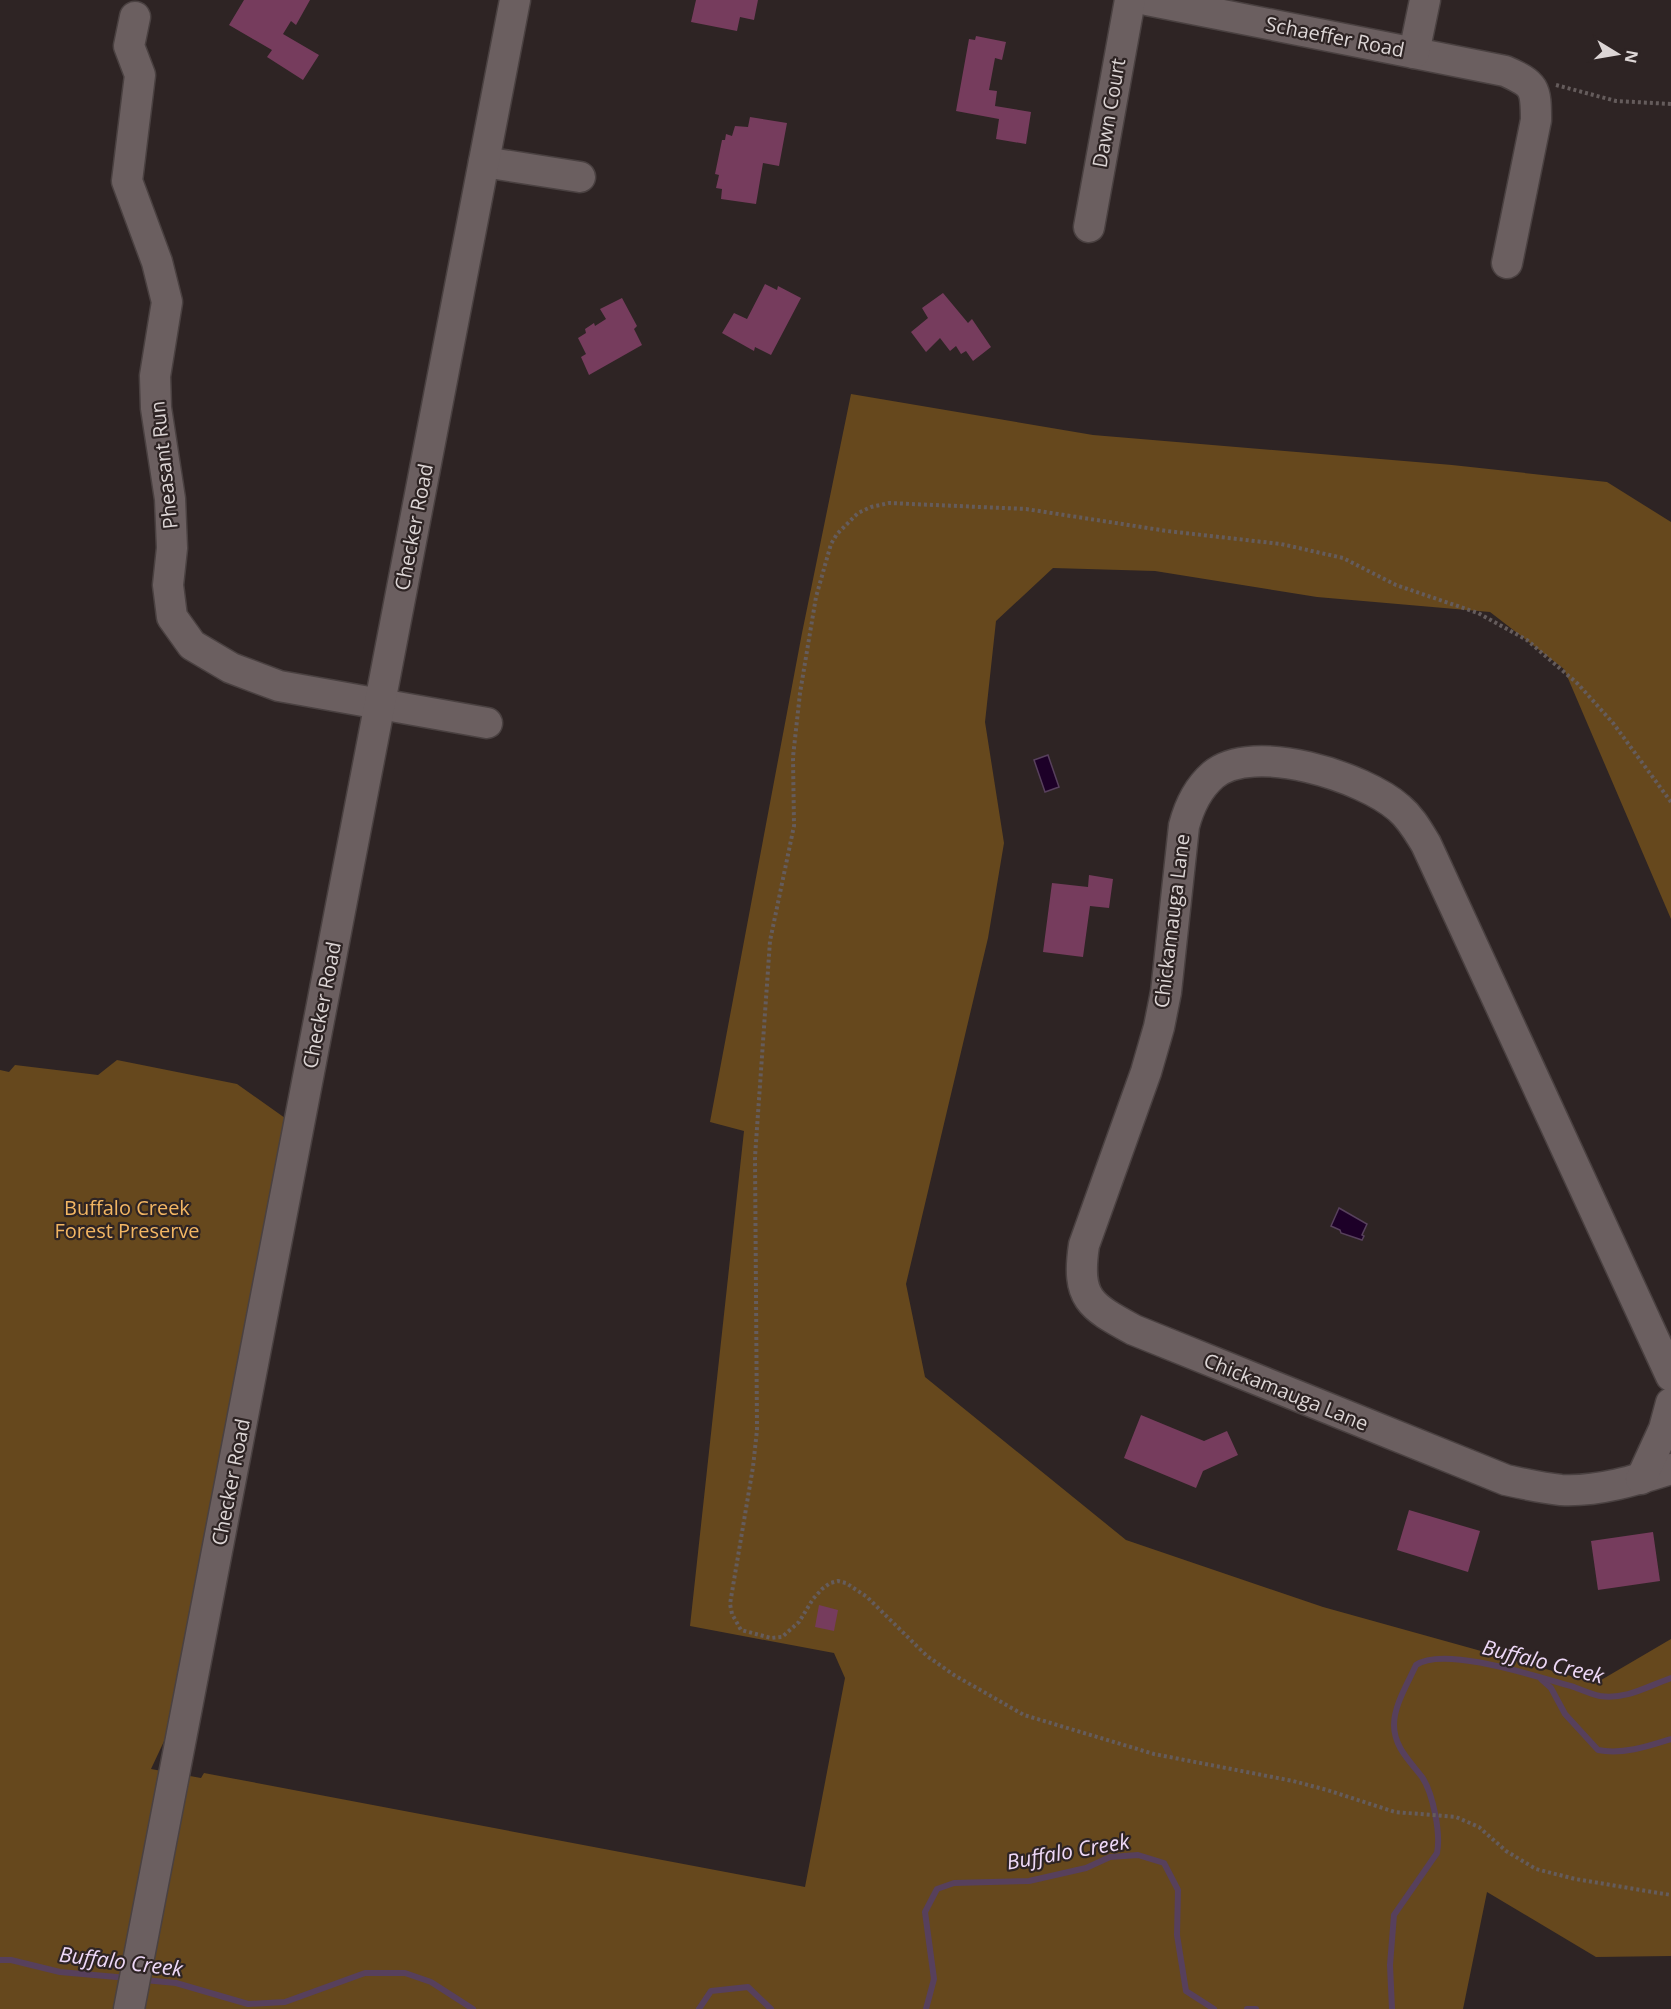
<svg xmlns="http://www.w3.org/2000/svg" width="1671" height="2009" font-family="'Open Sans',sans-serif">
  <rect width="100%" height="100%" fill="#2e2424"/>
  <path fill="#66481d" d="M851,394l242,41 359,30 155,17 64,40v397l-107,-250 -74,-57 -173,-15 -162,-26 -102,-3 -57,53 -11,101 19,121 -16,95 -82,346 19,93 201,163 197,67 273,76 75,-44v317l-75,1 -109,-65 -24,117h-1463v-939l9,2 6,-7 83,10 19,-15 120,24 48,34 -119,619 -15,32 50,9 3,-5 601,114 40,-209 -11,-25 -144,-27 54,-495 -34,-9 92,-489z"/>
  <g fill="#1d0028" stroke="#57405c" stroke-width="1.5">
    <path d="M1048,755l11,32 -14,5 -11,-32z"/>
    <path d="M1339,1208l28,16 -5,11 2,1 -2,4 -21,-7 -1,-3 -9,-4z"/>
  </g>
  <g fill="none" stroke-linecap="round" stroke-linejoin="round">
    <g stroke="#57405c" stroke-width="6">
      <path d="M1541,1679l10,9 14,26 33,36c24,5 51,-4 73,-11"/>
      <path d="M0,1960h11l49,12 68,6"/>
      <path d="M144,1980l32,3 72,21 37,-2 80,-29h40l26,9 42,27"/>
      <path d="M699,2009l12,-18 37,-4 23,22"/>
      <path d="M926,2009l8,-30 -9,-67 12,-23 17,-6 75,-2 57,-13 24,-11 28,-2 26,8 14,27 -1,45 9,56 28,18"/>
      <path d="M1247,2009h9"/>
      <path d="M1392,2009l-2,-44 4,-50 43,-62c4,-19 -4,-60 -15,-76 -12,-16 -28,-30 -28,-52 0,-20 14,-42 22,-60 28,-20 125,13 158,22 8,3 17,7 26,9 26,4 48,-10 71,-18"/>
    </g>
  </g>
  <g fill="#763c5d">
    <path d="M244,0h66l-14,25 -5,-4 -8,13 36,21 -16,25 -36,-23 5,-7 -43,-25z"/>
    <path d="M696,0h62l-4,20 -14,-3 -3,14 -46,-9z"/>
    <path d="M976,36l30,6 -4,18 -7,-2 -6,32 8,1 -2,15 36,6 -5,32 -30,-5 3,-20 -43,-8 13,-72 6,1z"/>
    <path d="M750,117l37,6 -8,43 -16,-3 -7,41 -35,-5 1,-10 -6,-1 3,-13 -4,-1 7,-34h3l1,-6 6,2 3,-10 13,1z"/>
    <path d="M765,284l12,6 1,-4 23,12 -30,57 -16,-8 -1,4 -32,-18 12,-20 13,6z"/>
    <path d="M943,293l25,30 4,-4 19,28 -18,14 -7,-10 -5,3 -5,-8 -6,5 -10,-13 -14,14 -15,-20 17,-14 -6,-10z"/>
    <path d="M622,298l15,28 -3,3 8,16 -53,30 -8,-18 5,-3 -8,-16 8,-5 -1,-4 9,-6 1,3 11,-7 -6,-10z"/>
    <path d="M1089,875l24,4 -4,29 -19,-2 -7,51 -40,-5 9,-69 36,4z"/>
    <path d="M1141,1415l63,26 23,-10 11,24 -35,16 -7,17 -72,-30z"/>
    <path d="M1409,1510l71,21 -12,41 -71,-22z"/>
    <path d="M1653,1532l7,49 -62,9 -7,-49z"/>
    <path d="M819,1605l19,5 -4,21 -19,-4z"/>
  </g>
  <g fill="none" stroke-linecap="round" stroke-linejoin="round">
    <defs>
      <g id="minor">
        <path d="M1147,0l358,71c30,13 31,17 31,49l-29,143"/>
        <path d="M135,17l-6,29 11,29 -13,106 30,81 10,40 -12,74 1,32 14,91 2,49 -4,37 4,32 20,28 39,23 48,18 208,37"/>
        <path d="M1414,53l11,-53"/>
        <path d="M484,162l96,15"/>
        <path d="M1089,227l41,-227"/>
        <path d="M1671,1376l-245,-532c-8,-13 -15,-26 -27,-36 -35,-31 -146,-67 -186,-33 -16,14 -24,32 -29,51l-18,166 -7,35 -13,45 -62,173c-8,54 6,61 50,85l372,150c18,4 36,8 55,10 37,2 76,-10 110,-21"/>
        <path d="M1641,1479l23,-50 7,-26"/>
        <path d="M129,2009l386,-2009"/>
      </g>
    </defs>
    <use href="#minor" stroke="#4a4141" stroke-width="33"/>
    <g stroke="#655c5c" stroke-width="4" stroke-dasharray="3 3" stroke-linecap="butt">
      <path d="M1556,85l60,16 55,3"/>
      <path d="M1671,802l-58,-79 -35,-39 -51,-44 -49,-27 -82,-28 -53,-27 -62,-14 -114,-13 -141,-22 -137,-6 -18,4 -13,6 -21,21 -6,10 -15,53 -16,96 -7,64 1,69 -24,115 -15,216 2,273 -4,37 -23,137 2,10 9,16 30,8 11,-1 17,-15 14,-23 9,-10 8,-6 8,-2 8,2 21,14 60,59 27,19 70,40 130,39 139,27 34,9 68,22 61,5 23,10 27,24 30,18 39,10 96,16"/>
    </g>
    <use href="#minor" stroke="#6b5f60" stroke-width="30"/>
  </g>
  <g text-anchor="middle" stroke-width="4.5" stroke-linejoin="round" paint-order="stroke">
    <g font-size="20" fill="#ddd6d6" stroke="#2e2424">
      <text transform="translate(1335 37) rotate(11)" y="7">Schaeffer Road</text>
      <text transform="translate(1109 113) rotate(-80)" y="7">Dawn Court</text>
      <text transform="translate(164 465) rotate(-96)" y="7">Pheasant Run</text>
      <text transform="translate(414 527) rotate(-79)" y="7">Checker Road</text>
      <text transform="translate(1172 921) rotate(-83)" y="7">Chickamauga Lane</text>
      <text transform="translate(322 1005) rotate(-79)" y="7">Checker Road</text>
      <text transform="translate(1286 1392) rotate(22)" y="7">Chickamauga Lane</text>
      <text transform="translate(231 1482) rotate(-79)" y="7">Checker Road</text>
    </g>
    <g font-size="20" fill="#f3b663" stroke="#2e2424">
      <text x="127" y="1215">Buffalo Creek<tspan x="127" dy="23">Forest Preserve</tspan></text>
    </g>
    <g font-size="21" font-style="italic" fill="#eed8f7" stroke="#2e2424">
      <text transform="translate(1543 1662) rotate(14)" y="7">Buffalo Creek</text>
      <text transform="translate(1068 1852) rotate(-10)" y="7">Buffalo Creek</text>
      <text transform="translate(121 1962) rotate(7)" y="7">Buffalo Creek</text>
    </g>
  </g>
  <g transform="translate(1617 54) rotate(101)" stroke="#2e2424" stroke-width="4.5" paint-order="stroke">
  <path d="M0-4.5L10 22L0 15L-10 22Z" fill="#ddd6d6"/>
  <text y="-9" font-size="16" font-weight="bold" text-anchor="middle" fill="#ddd6d6">N</text>
  </g>
</svg>
